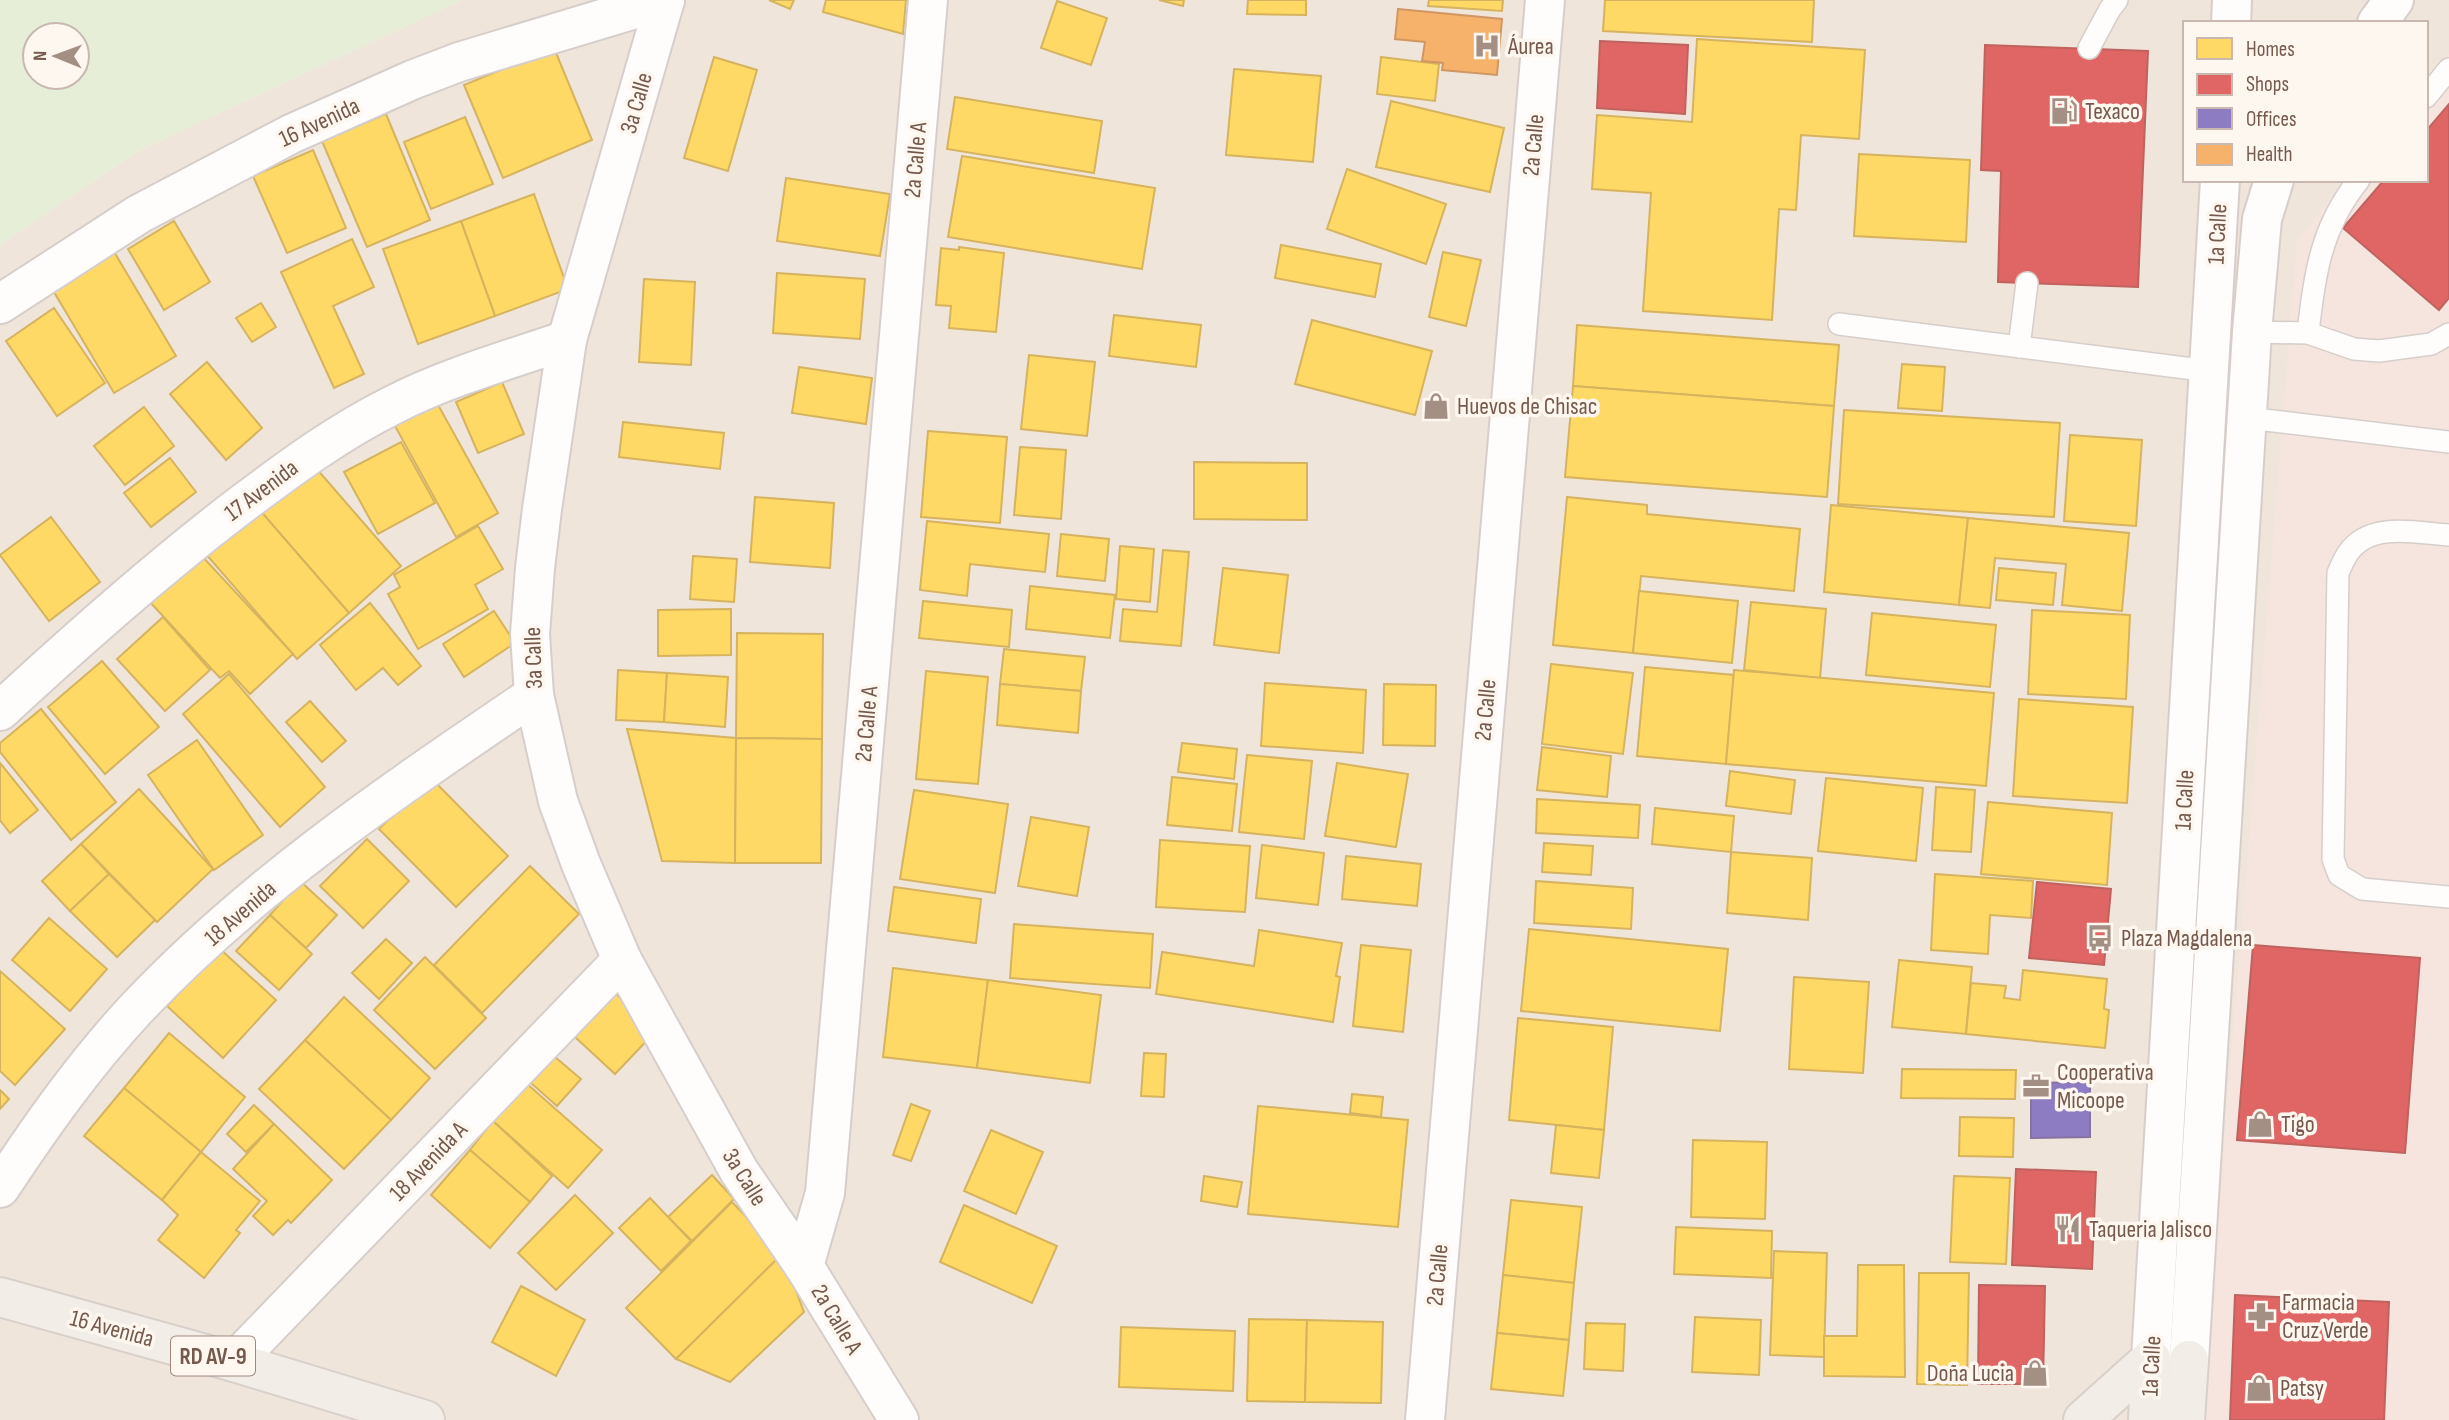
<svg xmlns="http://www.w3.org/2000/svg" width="2449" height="1420" font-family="'Sofia Sans Condensed',sans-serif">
  <rect width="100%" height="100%" fill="#f8f3ed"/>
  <path fill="#f0e5db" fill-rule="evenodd" d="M462,0h1987v1420h-2449v-1175l138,-94zM2185,23h241v157h-241z"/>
  <path fill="#f5e5de" d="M2449,54v1366h-247l95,-1179 49,-61h80v-98z"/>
  <path fill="#e6eed8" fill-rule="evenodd" d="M0,0h462l-324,151 -138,94zM35,35h42v42h-42z"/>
  <g fill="#ffd966" stroke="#d6b35e" stroke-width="2">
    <path d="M769,0h25l-4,9z"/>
    <path d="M826,0h80l-3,34 -80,-22z"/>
    <path d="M1159,0h25l-1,6z"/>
    <path d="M1248,0h58v15l-59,-1z"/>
    <path d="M1429,0h74l-1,11 -74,-5z"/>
    <path d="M1605,0h209l-2,42 -209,-11z"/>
    <path d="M1057,1l50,17 -16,47 -50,-17z"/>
    <path d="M1697,39l168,11 -6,89 -58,-4 -5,75 -17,-1 -7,111 -129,-9 8,-118 -59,-4 5,-74 95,7z"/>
    <path d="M554,48l38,92 -89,38 -39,-93z"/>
    <path d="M714,57l43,13 -29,101 -44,-13z"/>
    <path d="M1381,57l58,7 -4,37 -58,-7z"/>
    <path d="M1234,69l87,7 -8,86 -87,-7z"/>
    <path d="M955,97l147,24 -8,52 -147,-24z"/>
    <path d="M1391,101l113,27 -14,64 -114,-25z"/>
    <path d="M386,114l44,106 -63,27 -45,-106z"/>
    <path d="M465,117l28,67 -62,25 -27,-67z"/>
    <path d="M313,150l33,78 -59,25 -34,-77z"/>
    <path d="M1859,154l111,6 -4,82 -112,-6z"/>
    <path d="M962,156l193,32 -13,81 -194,-32z"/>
    <path d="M1347,169l99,35 -20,60 -99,-35z"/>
    <path d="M786,178l104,16 -10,62 -103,-15z"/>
    <path d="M534,194l34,95 -73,27 -34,-95z"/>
    <path d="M174,221l36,61 -46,28 -36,-61z"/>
    <path d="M461,221l34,95 -77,28 -35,-95z"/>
    <path d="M352,239l22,48 -41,19 31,68 -30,14 -53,-116z"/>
    <path d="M1281,245l100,19 -6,33 -100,-19z"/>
    <path d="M959,247l45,6 -8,79 -47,-4 2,-22 -15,-1 5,-57 18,2z"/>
    <path d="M113,250l63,106 -62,37 -63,-106z"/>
    <path d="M1443,252l38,8 -15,66 -37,-9z"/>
    <path d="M777,273l88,6 -5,60 -87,-6z"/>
    <path d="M644,279l51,3 -4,83 -52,-3z"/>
    <path d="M261,303l15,24 -24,15 -16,-24z"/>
    <path d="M54,308l51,75 -48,33 -51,-75z"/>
    <path d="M1114,315l87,10 -5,42 -87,-11z"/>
    <path d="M1312,320l120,31 -17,64 -120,-31z"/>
    <path d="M1577,325l262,20 -5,61 -261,-20z"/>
    <path d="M1029,355l66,7 -8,74 -66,-7z"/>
    <path d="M207,362l55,66 -36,32 -56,-66z"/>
    <path d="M1902,364l43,3 -3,44 -44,-3z"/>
    <path d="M799,367l73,11 -6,46 -74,-11z"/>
    <path d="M502,382l22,52 -46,19 -22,-51z"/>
    <path d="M1573,386l261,20 -7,91 -262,-20z"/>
    <path d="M437,403l61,110 -42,24 -61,-111z"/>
    <path d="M144,407l30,39 -49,39 -31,-39z"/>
    <path d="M1844,410l216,13 -6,94 -216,-13z"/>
    <path d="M623,422l101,11 -4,36 -101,-12z"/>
    <path d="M928,431l79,6 -7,86 -79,-6z"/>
    <path d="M2070,435l72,5 -6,86 -72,-5z"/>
    <path d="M401,442l34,61 -57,31 -34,-62z"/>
    <path d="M1020,447l46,3 -5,69 -47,-4z"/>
    <path d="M170,458l26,34 -45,35 -27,-34z"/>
    <path d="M309,460l92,106 -52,47 -92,-106z"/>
    <path d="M1194,462l113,1v57l-113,-1z"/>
    <path d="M755,497l79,6 -4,65 -80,-6z"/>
    <path d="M1567,497l80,8v9l153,15 -6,62 -153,-15 -8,77 -80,-8z"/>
    <path d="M1831,505l137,13 -9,87 -135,-13z"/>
    <path d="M257,507l92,106 -52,46 -92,-106z"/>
    <path d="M51,517l49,65 -51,39 -49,-66z"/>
    <path d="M1968,518l161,15 -7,78 -60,-6 4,-41 -71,-6 -5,50 -31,-3z"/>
    <path d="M927,521l122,13 -4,38 -75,-8 -3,32 -47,-6z"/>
    <path d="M478,526l25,43 -28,16 13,24 -70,40 -30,-55 12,-7 -6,-12z"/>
    <path d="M1061,534l48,5 -4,42 -48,-5z"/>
    <path d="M1120,546l34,3 -4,53 -34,-3z"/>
    <path d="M1163,550l26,2 -8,94 -61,-5 3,-32 34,3z"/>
    <path d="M200,554l93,100 -43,40 -21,-23 -9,7 -71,-77z"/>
    <path d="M693,556l44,3 -3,43 -44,-3z"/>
    <path d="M1223,568l65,7 -9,78 -65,-8z"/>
    <path d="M1999,568l57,5 -3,32 -57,-5z"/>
    <path d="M1030,586l85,9 -5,43 -84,-9z"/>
    <path d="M1639,591l99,10 -6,62 -99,-10z"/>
    <path d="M923,601l89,9 -3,37 -90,-9z"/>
    <path d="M1751,602l75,7 -6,69 -76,-8z"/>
    <path d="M370,603l51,63 -23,19 -15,-17 -27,22 -36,-45z"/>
    <path d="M731,609v46l-73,1v-46z"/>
    <path d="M2032,610l98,5 -4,84 -98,-5z"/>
    <path d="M494,611l21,32 -51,34 -21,-33z"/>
    <path d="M1872,613l124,12 -6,62 -124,-12z"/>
    <path d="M163,617l47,53 -45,41 -48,-52z"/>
    <path d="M737,633l86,1 -1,105 -86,-1z"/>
    <path d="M1004,649l81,8 -4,34 -81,-7z"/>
    <path d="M102,661l57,66 -54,47 -57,-67z"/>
    <path d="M1551,664l82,9 -10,81 -81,-10z"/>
    <path d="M1645,667l89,8 -8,89 -89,-8z"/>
    <path d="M618,670l49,3 -3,49 -48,-2z"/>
    <path d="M1734,670l260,23 -8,93 -260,-22z"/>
    <path d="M926,671l62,6 -10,107 -62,-5z"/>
    <path d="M667,673l61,4 -3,50 -61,-5z"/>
    <path d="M229,674l96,113 -45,40 -97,-113z"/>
    <path d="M1265,683l101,7 -3,63 -102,-7z"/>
    <path d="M1000,684l81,7 -3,42 -81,-8z"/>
    <path d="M1384,684l52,1 -1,61 -52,-1z"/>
    <path d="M2019,699l114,8 -6,96 -114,-7z"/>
    <path d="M310,701l36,40 -24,21 -36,-40z"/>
    <path d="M41,709l75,93 -45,38 -71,-88v-9z"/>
    <path d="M627,729l109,9 -1,125 -73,-2z"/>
    <path d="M736,738l86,1 -1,124h-86z"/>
    <path d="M197,740l66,95 -49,35 -66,-95z"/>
    <path d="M1182,743l55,6 -3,30 -56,-7z"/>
    <path d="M1542,747l69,9 -4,41 -70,-7z"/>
    <path d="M1247,755l65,6 -8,78 -65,-7z"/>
    <path d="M0,763l38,47 -28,23 -10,-13z"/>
    <path d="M1337,763l71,11 -12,73 -71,-11z"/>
    <path d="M1730,771l65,9 -4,34 -65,-8z"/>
    <path d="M1172,777l65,7 -5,47 -65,-6z"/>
    <path d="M431,778l77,78 -52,51 -77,-78z"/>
    <path d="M1826,778l97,10 -7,73 -98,-10z"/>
    <path d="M1936,787l39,3 -4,62 -39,-2z"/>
    <path d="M139,789l74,80 -56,53 -76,-78z"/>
    <path d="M914,790l94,14 -13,89 -95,-14z"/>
    <path d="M1537,799l103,6 -2,33 -102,-5z"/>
    <path d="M1988,802l124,11 -5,72 -126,-11z"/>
    <path d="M1655,808l79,8 -3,36 -79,-8z"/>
    <path d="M1031,817l58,10 -12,69 -59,-10z"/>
    <path d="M367,839l42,42 -46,47 -43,-42z"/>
    <path d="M1160,840l90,6 -5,66 -89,-5z"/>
    <path d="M1544,843l49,3 -2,29 -49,-3z"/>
    <path d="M81,844l28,30 -39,37 -28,-30z"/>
    <path d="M1262,845l62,8 -6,52 -62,-7z"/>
    <path d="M1731,852l81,6 -4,62 -81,-7z"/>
    <path d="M1346,856l75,8 -4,42 -75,-7z"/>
    <path d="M530,866l49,48 -97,99 -48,-48z"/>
    <path d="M109,874l46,46 -38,37 -47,-46z"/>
    <path d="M1935,874l98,7 -2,37 -41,-3 -2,39 -57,-4z"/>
    <path d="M300,881l37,34 -31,33 -36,-33z"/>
    <path d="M1536,881l97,7 -2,41 -97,-6z"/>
    <path d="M894,887l87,12 -5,44 -88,-12z"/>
    <path d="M270,915l42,39 -33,36 -43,-39z"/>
    <path d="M49,918l58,51 -37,42 -58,-51z"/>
    <path d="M1014,924l139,10 -3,54 -140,-10z"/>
    <path d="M1529,929l199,20 -8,82 -199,-20z"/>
    <path d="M1259,930l83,13 -6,33 4,1 -7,45 -177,-28 6,-42 92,14z"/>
    <path d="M386,939l26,24 -33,36 -27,-26z"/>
    <path d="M1361,945l50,5 -8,82 -50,-6z"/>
    <path d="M220,949l56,51 -53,58 -56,-52z"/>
    <path d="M425,957l61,61 -51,51 -61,-59z"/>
    <path d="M1899,960l73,7 -6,67 -74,-7z"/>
    <path d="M893,968l95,12 -11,88 -94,-11z"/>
    <path d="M2023,970l84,9 -3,30 5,1 -4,38 -139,-14 5,-51 35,3 -2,12 16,2z"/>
    <path d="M0,971l65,58 -50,56 -15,-14z"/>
    <path d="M1794,977l75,5 -6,91 -74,-4z"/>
    <path d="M988,980l113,15 -11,88 -113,-15z"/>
    <path d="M616,994l40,37 -41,43 -40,-37z"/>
    <path d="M344,997l86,81 -39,42 -86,-80z"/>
    <path d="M1518,1018l95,9 -9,103 -95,-10z"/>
    <path d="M169,1033l76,64 -44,55 -77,-64z"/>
    <path d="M305,1040l86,80 -47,49 -85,-80z"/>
    <path d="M1144,1053l22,1 -2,43 -23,-1z"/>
    <path d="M555,1057l26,22 -24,27 -26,-23z"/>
    <path d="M1902,1069l114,1 -1,29 -114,-1z"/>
    <path d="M526,1083l76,67 -34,38 -75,-67z"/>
    <path d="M124,1088l77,64 -39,48 -78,-64z"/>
    <path d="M0,1090l9,9 -9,10z"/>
    <path d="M1352,1094l31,3 -2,20 -31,-4z"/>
    <path d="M911,1104l19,7 -19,50 -18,-6z"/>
    <path d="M254,1105l20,19 -28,28 -19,-18z"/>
    <path d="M1258,1106l150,14 -10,107 -150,-13z"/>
    <path d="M1960,1117l54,1 -1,39 -54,-1z"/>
    <path d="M493,1121l59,55 -22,26 -60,-52z"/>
    <path d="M274,1124l58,56 -41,43 -3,-3 -15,15 -20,-19 14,-15 -34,-32z"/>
    <path d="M1556,1125l48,5 -5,48 -48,-5z"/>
    <path d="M991,1130l52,22 -27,62 -52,-23z"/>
    <path d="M1693,1140l74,2 -2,77 -74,-2z"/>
    <path d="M470,1150l60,52 -40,46 -59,-53z"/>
    <path d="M201,1152l59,49 -24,29 4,3 -36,45 -46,-38 20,-25 -16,-15z"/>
    <path d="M712,1175l22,24 -42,42 -24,-24z"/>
    <path d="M1204,1176l38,6 -5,25 -36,-6z"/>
    <path d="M1954,1176l56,2 -4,86 -56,-2z"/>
    <path d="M575,1195l38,38 -57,57 -38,-37z"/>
    <path d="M650,1198l41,43 -30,30 -42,-43z"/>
    <path d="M1511,1200l71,7 -8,76 -71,-8z"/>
    <path d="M732,1202l50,52 -106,105 -50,-51z"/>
    <path d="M964,1205l93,41 -25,57 -92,-41z"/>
    <path d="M1676,1227l96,4 -1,47 -97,-4z"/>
    <path d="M1774,1251l53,2 -3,104 -54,-2z"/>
    <path d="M782,1254l22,58 -74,70 -54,-23z"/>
    <path d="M1858,1265h46l1,112 -81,-1v-40h33z"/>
    <path d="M1919,1273h50l-2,112 -50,-1z"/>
    <path d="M1503,1275l71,8 -5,57 -72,-7z"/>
    <path d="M521,1286l64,34 -29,56 -64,-34z"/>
    <path d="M1695,1317l66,3 -2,55 -67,-3z"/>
    <path d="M1249,1319l58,1 -2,82 -58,-1z"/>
    <path d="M1307,1320l76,2 -2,81 -76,-1z"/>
    <path d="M1586,1323l39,1 -2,47 -39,-2z"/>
    <path d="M1121,1327l114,4 -2,60 -114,-4z"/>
    <path d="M1497,1333l72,7 -6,56 -72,-7z"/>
  </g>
  <g fill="#e06666" stroke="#c0625e" stroke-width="2">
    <path d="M1600,41l88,4 -3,69 -88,-6z"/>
    <path d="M1985,45l163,6 -10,236 -140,-5 3,-111 -20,-1z"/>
    <path d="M2449,104v194l-10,12 -96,-82 41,-48h42v-49z"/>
    <path d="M2037,882l74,7 -7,76 -75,-7z"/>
    <path d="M2253,945l167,13 -15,195 -168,-13z"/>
    <path d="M2016,1169l80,3 -4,97 -80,-4z"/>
    <path d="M1979,1285l66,1 -2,98h-65z"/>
    <path d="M2235,1295l154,7 -5,118h-154z"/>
  </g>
  <path fill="#8e7cc3" stroke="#8772a0" stroke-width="2" d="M2090,1082v55l-59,1v-55z"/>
  <path fill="#f6b26b" stroke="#d09762" stroke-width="2" d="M1398,9l104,10 -5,56 -55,-5 1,-7 -21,-2 3,-19 -30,-3z"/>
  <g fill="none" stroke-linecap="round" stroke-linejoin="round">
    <defs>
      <g id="lane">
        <path d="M2089,48l21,-39 7,-9"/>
        <path d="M2426,97l23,-28"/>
        <path d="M1839,324l370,47"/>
        <path d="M2252,332l56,1 46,16 25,2 52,-7 18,-10"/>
        <path d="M2308,333c6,-56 13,-107 51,-153"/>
        <path d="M2019,347l8,-64"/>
        <path d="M2248,418l201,24"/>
        <path d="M2449,535c-33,-2 -79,-14 -101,18 -4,6 -7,13 -10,20l-5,286 6,16 23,14 87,8"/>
      </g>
      <g id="street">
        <path d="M665,0l-98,340 -25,169 -7,59 -5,66 4,61 24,106 23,63 41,96 117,211 65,95 95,154"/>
        <path d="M0,304l139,-90 152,-80 121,-54 47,-18 206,-62"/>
        <path d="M0,711c79,-73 160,-145 246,-210 48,-36 93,-69 147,-96 55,-28 115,-45 174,-65"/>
        <path d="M0,1188c41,-62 84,-123 135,-178 116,-124 259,-220 399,-315"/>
        <path d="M804,1266l21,-73 103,-1193"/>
        <path d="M234,1362l388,-402"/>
        <path d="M1425,1420l120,-1420"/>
      </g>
      <g id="secondary">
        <path d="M2231,23l1,-23"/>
        <path d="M2377,23l17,-23"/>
        <path d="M2151,1359l69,-1179"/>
        <path d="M2189,1360l63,-1028 10,-113 12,-39"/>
      </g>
      <g id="primary">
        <path d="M0,1297l234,65 191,58"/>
        <path d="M2083,1420l68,-61"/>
        <path d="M2148,1420l3,-61"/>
        <path d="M2185,1420l4,-60"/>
      </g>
    </defs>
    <use href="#lane" stroke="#d6ceca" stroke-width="24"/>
    <use href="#street" stroke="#d6ceca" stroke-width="42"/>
    <use href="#secondary" stroke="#d7ceca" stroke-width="42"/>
    <use href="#primary" stroke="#d9d0cb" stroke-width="42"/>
    <use href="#lane" stroke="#fefdfc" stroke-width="21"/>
    <use href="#street" stroke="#fefdfc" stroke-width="38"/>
    <use href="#secondary" stroke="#fefdfc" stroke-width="38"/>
    <use href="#primary" stroke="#f2ede7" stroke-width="38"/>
  </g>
  <defs>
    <symbol id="hospital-bare" viewBox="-9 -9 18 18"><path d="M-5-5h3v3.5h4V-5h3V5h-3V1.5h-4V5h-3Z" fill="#a48f85" stroke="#fef7f0" stroke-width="2.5" paint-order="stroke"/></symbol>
    <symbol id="fuel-bare" viewBox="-9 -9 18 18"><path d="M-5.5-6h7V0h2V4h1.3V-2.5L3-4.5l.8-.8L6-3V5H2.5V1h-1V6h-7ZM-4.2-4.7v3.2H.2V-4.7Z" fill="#a48f85" stroke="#fef7f0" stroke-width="2.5" paint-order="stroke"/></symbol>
    <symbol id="shop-bare" viewBox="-9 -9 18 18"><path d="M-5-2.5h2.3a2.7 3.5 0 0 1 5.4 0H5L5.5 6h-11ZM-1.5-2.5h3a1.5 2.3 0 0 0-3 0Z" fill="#a48f85" stroke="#fef7f0" stroke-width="2.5" paint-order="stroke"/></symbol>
    <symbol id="bus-bare" viewBox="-9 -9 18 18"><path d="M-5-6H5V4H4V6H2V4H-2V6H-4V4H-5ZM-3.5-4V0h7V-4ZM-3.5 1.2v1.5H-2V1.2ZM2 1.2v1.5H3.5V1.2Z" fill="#a48f85" stroke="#fef7f0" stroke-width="2.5" paint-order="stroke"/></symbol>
    <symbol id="office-bare" viewBox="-9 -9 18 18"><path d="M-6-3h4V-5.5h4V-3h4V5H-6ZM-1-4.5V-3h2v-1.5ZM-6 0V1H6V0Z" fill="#a48f85" stroke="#fef7f0" stroke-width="2.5" paint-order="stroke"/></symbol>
    <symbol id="restaurant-bare" viewBox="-9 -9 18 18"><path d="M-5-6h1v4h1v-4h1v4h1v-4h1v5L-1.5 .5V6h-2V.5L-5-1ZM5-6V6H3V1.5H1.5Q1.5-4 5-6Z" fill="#a48f85" stroke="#fef7f0" stroke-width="2.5" paint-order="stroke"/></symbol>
    <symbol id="pharmacy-bare" viewBox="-9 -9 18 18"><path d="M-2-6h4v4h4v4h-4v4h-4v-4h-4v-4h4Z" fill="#a48f85" stroke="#fef7f0" stroke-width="2.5" paint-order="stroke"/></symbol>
  </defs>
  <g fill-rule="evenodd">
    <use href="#hospital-bare" x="1468" y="27" width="38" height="38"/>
    <use href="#fuel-bare" x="2045" y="92" width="38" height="38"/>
    <use href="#shop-bare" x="1417" y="387" width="38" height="38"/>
    <use href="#bus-bare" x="2081" y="919" width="38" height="38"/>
    <use href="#office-bare" x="2017" y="1067" width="38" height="38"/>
    <use href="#shop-bare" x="2241" y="1105" width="38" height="38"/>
    <use href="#restaurant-bare" x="2049" y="1210" width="38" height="38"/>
    <use href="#pharmacy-bare" x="2242" y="1297" width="38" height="38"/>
    <use href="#shop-bare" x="2016" y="1354" width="38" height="38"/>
    <use href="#shop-bare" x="2240" y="1369" width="38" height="38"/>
  </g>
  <g text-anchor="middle" stroke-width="7" stroke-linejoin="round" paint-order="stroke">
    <rect fill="#fef7f0" stroke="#9f887e" stroke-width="2" x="171" y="1336.5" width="84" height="39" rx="5"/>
    <g font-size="23" font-weight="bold" fill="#76594d">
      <text x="213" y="1364">RD AV-9</text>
    </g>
    <g font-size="24" fill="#76594d" stroke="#fef7f0" text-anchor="start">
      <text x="1508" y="54">Áurea</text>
      <text x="2085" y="119">Texaco</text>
      <text x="1457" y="414">Huevos de Chisac</text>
      <text x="2121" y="946">Plaza Magdalena</text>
      <text x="2057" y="1080">Cooperativa<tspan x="2057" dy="28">Micoope</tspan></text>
      <text x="2281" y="1132">Tigo</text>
      <text x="2089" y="1237">Taqueria Jalisco</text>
      <text x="2282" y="1310">Farmacia<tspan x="2282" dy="28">Cruz Verde</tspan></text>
      <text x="2014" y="1381" text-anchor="end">Doña Lucia</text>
      <text x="2280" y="1396">Patsy</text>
    </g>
    <g font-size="24" fill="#76594d" stroke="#fef7f0">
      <text transform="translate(636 103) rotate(-74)" y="8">3a Calle</text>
      <text transform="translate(319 122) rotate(-25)" y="8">16 Avenida</text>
      <text transform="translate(1533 145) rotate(-85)" y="8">2a Calle</text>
      <text transform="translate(915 160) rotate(-85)" y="8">2a Calle A</text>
      <text transform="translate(2217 234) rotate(-87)" y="8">1a Calle</text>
      <text transform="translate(261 490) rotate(-37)" y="8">17 Avenida</text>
      <text transform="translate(533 658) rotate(-92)" y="8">3a Calle</text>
      <text transform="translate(1485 710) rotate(-85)" y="8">2a Calle</text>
      <text transform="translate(866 724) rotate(-85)" y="8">2a Calle A</text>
      <text transform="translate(2184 800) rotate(-87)" y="8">1a Calle</text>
      <text transform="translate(240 913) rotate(-41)" y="8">18 Avenida</text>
      <text transform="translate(428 1161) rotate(-46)" y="8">18 Avenida A</text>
      <text transform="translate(745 1177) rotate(58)" y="8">3a Calle</text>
      <text transform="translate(1437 1275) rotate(-85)" y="8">2a Calle</text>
      <text transform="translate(837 1319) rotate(59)" y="8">2a Calle A</text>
      <text transform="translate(112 1328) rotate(15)" y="8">16 Avenida</text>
      <text transform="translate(2151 1366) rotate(-87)" y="8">1a Calle</text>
    </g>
  </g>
  <rect x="2183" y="21" width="245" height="161" fill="#fef7f0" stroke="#c8b8af" stroke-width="2"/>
  <rect x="2197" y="38" width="35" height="21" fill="#ffd966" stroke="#c8b8af" stroke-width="2"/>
  <text x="2246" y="56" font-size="21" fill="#76594d">Homes</text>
  <rect x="2197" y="74" width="35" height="21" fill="#e06666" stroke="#c8b8af" stroke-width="2"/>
  <text x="2246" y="91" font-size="21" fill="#76594d">Shops</text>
  <rect x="2197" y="108" width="35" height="21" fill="#8e7cc3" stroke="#c8b8af" stroke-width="2"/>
  <text x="2246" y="126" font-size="21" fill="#76594d">Offices</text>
  <rect x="2197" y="144" width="35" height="21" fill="#f6b26b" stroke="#c8b8af" stroke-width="2"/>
  <text x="2246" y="161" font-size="21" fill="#76594d">Health</text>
  <g transform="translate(56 56) rotate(271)"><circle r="33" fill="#fef7f0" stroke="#c8b8af" stroke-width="2"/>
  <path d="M0-5L12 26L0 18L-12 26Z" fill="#a48f85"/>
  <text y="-10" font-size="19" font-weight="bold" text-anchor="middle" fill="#76594d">N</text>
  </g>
</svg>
